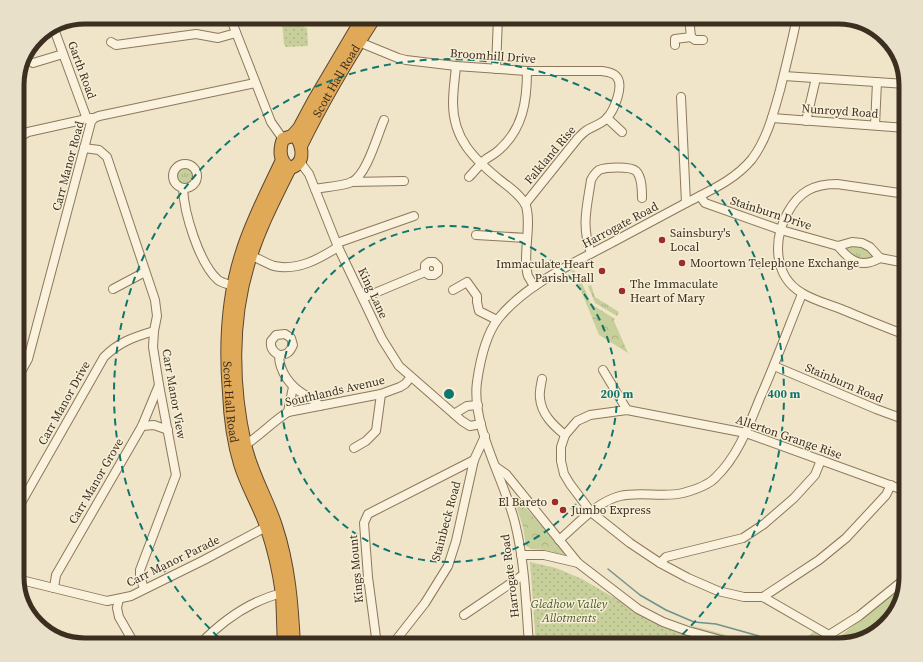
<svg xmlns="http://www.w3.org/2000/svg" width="923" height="662" font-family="'Source Serif 4',serif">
  <defs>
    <pattern id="grass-tufts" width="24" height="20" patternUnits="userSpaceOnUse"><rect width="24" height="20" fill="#c7cf9b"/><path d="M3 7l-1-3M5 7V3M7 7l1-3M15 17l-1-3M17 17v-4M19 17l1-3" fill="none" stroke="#acb285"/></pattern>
    <pattern id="forest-crowns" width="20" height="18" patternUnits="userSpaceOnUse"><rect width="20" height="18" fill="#c7cf9b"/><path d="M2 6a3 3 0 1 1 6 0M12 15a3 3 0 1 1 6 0" fill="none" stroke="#acb285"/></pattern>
    <pattern id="garden-dots" width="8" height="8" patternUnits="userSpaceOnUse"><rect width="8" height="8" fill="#c7cf9b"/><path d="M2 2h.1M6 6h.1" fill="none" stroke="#acb285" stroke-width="1.8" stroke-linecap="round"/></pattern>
  </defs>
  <rect width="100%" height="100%" fill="#f0e5c8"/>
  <g fill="url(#grass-tufts)">
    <circle cx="185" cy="176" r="10"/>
    <path d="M847,246h15l12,8 -1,3 -10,3 -14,-4 -5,-8z"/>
    <path d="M591,285l4,12 24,15 -2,4 -22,-13 -7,-17z"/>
    <path d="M693,626l59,16v-1c13,0 55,2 62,-10l8,4 -3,10h-69l-58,-16z"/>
  </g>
  <g fill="url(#forest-crowns)">
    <path d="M574,270l7,11 10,23 24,15 -1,2 14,32 -29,-18 -21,-52 -7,-12z"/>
    <path d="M519,500l48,55 -22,-5 -14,-1 -5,-3 -3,-19 -8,-25z"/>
    <path d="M880,612l7,2 4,5 -12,9 -6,-3 -2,-4 3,-6z"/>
  </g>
  <path fill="#c7cf9b" d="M903,586l-11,32 -1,1c-6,-7 -9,-7 -17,-4l-3,6 2,4 6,3 -11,10 -30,7h-9z"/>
  <g fill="url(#garden-dots)">
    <path d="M282,23h19l3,4 3,1 1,18 -22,1 -2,-3z"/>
    <path d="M530,562l26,6 26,11 79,46 54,20h-179z"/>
  </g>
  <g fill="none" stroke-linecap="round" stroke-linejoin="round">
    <path stroke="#6f938b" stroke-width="1.5" d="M608,569l32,26 26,15 28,12 22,2 43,12"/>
    <defs>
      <g id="minor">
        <path d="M230,17l41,105 12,17"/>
        <path d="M54,29l33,90"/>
        <path d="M691,37l4,3h8"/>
        <path d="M111,42l5,3 80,-11 22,4 18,-5"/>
        <path d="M359,42l39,16 8,2 50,6 71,5h75c5,1 10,1 14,5 9,9 -2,35 -10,43 -5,5 -12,7 -19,11 -3,2 -6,5 -9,8l-53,66"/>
        <path d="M675,45v-6l16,-2 -2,-20"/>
        <path d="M33,63l30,-9"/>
        <path d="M456,66c-1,12 -3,24 -3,37 0,36 21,56 47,77 9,7 22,16 26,26 6,20 -4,50 2,70 2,4 4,7 7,10"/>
        <path d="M496,69l2,-52"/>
        <path d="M784,76l122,8"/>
        <path d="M681,97l5,106"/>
        <path d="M607,118l15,14"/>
        <path d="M772,118l134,10"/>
        <path d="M806,121l10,-43"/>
        <path d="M875,125l2,-43"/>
        <path d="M17,139l11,-7 63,-14"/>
        <path d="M84,148l15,2 8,7 48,143 2,16 -3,15 -1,16 6,38 17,90 -36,95v6l4,13"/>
        <path d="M300,162l9,12 29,73 44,92 17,27 63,55 8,5 11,-2"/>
        <circle cx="185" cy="176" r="12"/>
        <path d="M469,177c6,-6 11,-13 17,-18 4,-3 9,-5 13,-9 24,-21 28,-49 28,-79"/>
        <path d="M351,182l53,-1"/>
        <path d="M183,188c1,25 16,75 35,92 4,3 10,4 15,6"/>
        <path d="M315,189c11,-2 28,-3 37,-7 15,-8 25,-46 32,-62"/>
        <path d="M906,194l-69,-10c-24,0 -38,8 -49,28 -15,27 -15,64 14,81 11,7 26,11 39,16 22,9 43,18 65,26"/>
        <path d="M700,196l5,7 76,27 57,16 14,-4 10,1 8,4 10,11"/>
        <path d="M476,235l51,3"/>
        <path d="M337,243l77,-27"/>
        <path d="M838,246c12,15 23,23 42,12l26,5"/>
        <path d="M591,253c-10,-27 -4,-46 0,-73 2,-4 4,-7 8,-10 7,-3 31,-4 37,1 6,6 6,19 6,27"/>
        <path d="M248,255c9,2 17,8 26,11 24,5 45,-7 64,-19"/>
        <path d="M113,289l32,-17"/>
        <path d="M453,290l14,-8 10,14v6l2,9 18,9"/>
        <path d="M363,298l62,-26 4,3h5l4,-3v-6l-4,-4h-5l-4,3v7"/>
        <path d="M279,355c-6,-3 -9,-7 -8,-14l5,-6 9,-1 6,4 2,7c-3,7 -6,10 -14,10 0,17 12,32 26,40 6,4 11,6 15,11"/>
        <path d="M774,366l102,43 30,11"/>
        <path d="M603,370l24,40"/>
        <path d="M17,379l11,-20 63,-237 3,-4 5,-2 156,-33"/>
        <path d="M542,379c-1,6 -3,13 -2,19 1,16 14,28 25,37"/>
        <path d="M288,412l5,-25"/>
        <path d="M454,414l13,-8 11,-1"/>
        <path d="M142,426l12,-1 14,5"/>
        <path d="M245,445c16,-10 27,-23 43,-33l93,-18 19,-7 5,-3 6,-7"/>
        <path d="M354,448l12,-7 10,-10 5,-37"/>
        <path d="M496,467l10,7 72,89 60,46 25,13 25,9 51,14"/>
        <path d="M17,510l87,-153c15,-15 30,-20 50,-26"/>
        <path d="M559,540c18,-15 37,-38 61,-44 20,-5 43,2 63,-3 11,-3 26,-8 33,-16 22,-21 33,-52 44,-79 15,-34 28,-69 42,-104"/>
        <path d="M521,555h23l34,8"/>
        <path d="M660,563l6,-6 77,-19 21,-14 30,-26 21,-23 6,-15"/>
        <path d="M17,579l90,22 24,-5 73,-36 62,-33"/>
        <path d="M54,588l2,-13 86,-149 17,-41"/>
        <path d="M763,597l56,-37 27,-22 40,-43 5,-10"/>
        <path d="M119,599l-2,9 2,9 16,28"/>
        <path d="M464,615l59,-40"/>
        <path d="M829,635l-66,-38h-19l-26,-6 -30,-13 -28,-15 -30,-20 -39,-31 -21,-28 -6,-10 -3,-13v-14l4,-12 12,-14 13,-6 37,-5 119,23 160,58"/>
        <path d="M199,645c22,-23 51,-44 83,-52"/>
        <path d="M377,645l-9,-68 -4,-54 4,-9 106,-54"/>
        <path d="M392,645l33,-42 23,-37 8,-25 18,-81 11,-24"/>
        <path d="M529,645c-3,-41 -4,-82 -14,-122 -10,-42 -44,-97 -38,-141 3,-21 8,-46 21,-63 28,-35 76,-56 115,-77 24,-13 49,-26 73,-39 23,-12 49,-23 66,-44 15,-20 21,-44 28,-69 6,-24 12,-48 17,-73"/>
        <path d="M823,645l6,-10 30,-19 47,-38"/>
      </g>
      <g id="highway">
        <path d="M292,136l7,-8 15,-28 49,-83"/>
        <path d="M292,136l5,2c6,11 8,26 -7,30 -11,-7 -11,-18 -7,-29z"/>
        <path id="s1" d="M301,146c22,-45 47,-87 74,-129"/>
        <path id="s2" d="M282,160c-14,30 -30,60 -40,92 -15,46 -17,93 -13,141 1,24 4,48 11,71 7,23 20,43 27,65 7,21 12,43 15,65 1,17 1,34 2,51"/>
        <path d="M290,168c-16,32 -32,63 -42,97 -17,56 -16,122 -3,179 6,29 22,54 31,82 13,39 16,79 18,119"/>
      </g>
    </defs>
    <use href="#minor" stroke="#8d785c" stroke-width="10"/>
    <use href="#highway" stroke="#5b4630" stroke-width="14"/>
    <use href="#minor" stroke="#faf2dc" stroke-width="8"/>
    <use href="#highway" stroke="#e0a958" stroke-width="12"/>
  </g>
  <g fill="none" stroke="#0f766e" stroke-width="2" stroke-dasharray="7 5">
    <circle cx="449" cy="394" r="168"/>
    <path d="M227 645A335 335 0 1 1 671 645"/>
  </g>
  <g fill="#9e2d2a" stroke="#f7efd8" stroke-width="1.5">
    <circle cx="662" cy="240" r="4"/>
    <circle cx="682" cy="263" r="4"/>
    <circle cx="602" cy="271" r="4"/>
    <circle cx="622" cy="291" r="4"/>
    <circle cx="555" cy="502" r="4"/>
    <circle cx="563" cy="510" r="4"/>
  </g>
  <g text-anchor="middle" stroke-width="3" stroke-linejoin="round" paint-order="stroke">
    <g font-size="12" fill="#3d2f20" stroke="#f7efd8">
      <text transform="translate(493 56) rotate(4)" y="4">Broomhill Drive</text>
      <text transform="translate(82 70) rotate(70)" y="4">Garth Road</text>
      <text dy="4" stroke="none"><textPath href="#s1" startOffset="74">Scott Hall Road</textPath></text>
      <text transform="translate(840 111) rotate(4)" y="4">Nunroyd Road</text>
      <text transform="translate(550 155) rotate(-50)" y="4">Falkland Rise</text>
      <text transform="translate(68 166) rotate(-75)" y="4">Carr Manor Road</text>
      <text transform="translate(771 213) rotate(18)" y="4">Stainburn Drive</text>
      <text transform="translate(620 225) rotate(-28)" y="4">Harrogate Road</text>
      <text transform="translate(373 293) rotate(65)" y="4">King Lane</text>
      <text transform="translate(844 383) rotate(23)" y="4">Stainburn Road</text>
      <text transform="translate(335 391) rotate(-13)" y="4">Southlands Avenue</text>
      <text transform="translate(174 394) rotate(80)" y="4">Carr Manor View</text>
      <text dy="4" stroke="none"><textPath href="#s2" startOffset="252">Scott Hall Road</textPath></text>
      <text transform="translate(64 403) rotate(-61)" y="4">Carr Manor Drive</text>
      <text transform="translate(789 437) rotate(19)" y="4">Allerton Grange Rise</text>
      <text transform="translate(96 481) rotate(-60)" y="4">Carr Manor Grove</text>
      <text transform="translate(446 521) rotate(-75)" y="4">Stainbeck Road</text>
      <text transform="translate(173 561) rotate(-26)" y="4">Carr Manor Parade</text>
      <text transform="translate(356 569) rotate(-95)" y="4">Kings Mount</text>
      <text transform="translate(510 576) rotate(-97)" y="4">Harrogate Road</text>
    </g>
    <g font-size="12" fill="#3d2f20" stroke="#f7efd8" text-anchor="start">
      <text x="670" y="237">Sainsbury's<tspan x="670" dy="14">Local</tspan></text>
      <text x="690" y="267">Moortown Telephone Exchange</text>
      <text x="594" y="268" text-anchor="end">Immaculate Heart<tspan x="594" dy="14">Parish Hall</tspan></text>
      <text x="630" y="288">The Immaculate<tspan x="630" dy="14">Heart of Mary</tspan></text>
      <text x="547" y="506" text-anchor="end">El Bareto</text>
      <text x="571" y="514">Jumbo Express</text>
    </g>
    <g font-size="12" font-style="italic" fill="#4b5a26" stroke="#f7efd8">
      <text x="569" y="608">Gledhow Valley<tspan x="569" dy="14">Allotments</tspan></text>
    </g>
  </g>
  <path d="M0 0H923V662H0ZM85 24H838A61 61 0 0 1 899 85V577A61 61 0 0 1 838 638H85A61 61 0 0 1 24 577V85A61 61 0 0 1 85 24Z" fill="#e8e0c9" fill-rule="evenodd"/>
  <path fill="none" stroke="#3d2f20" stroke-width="5" d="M85 24H838A61 61 0 0 1 899 85V577A61 61 0 0 1 838 638H85A61 61 0 0 1 24 577V85A61 61 0 0 1 85 24Z"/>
  <circle cx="449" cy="394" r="6" fill="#0f766e" stroke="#f7efd8" stroke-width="2"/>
  <g font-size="12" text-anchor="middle" font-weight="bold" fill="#0f766e" stroke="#f7efd8" stroke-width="3" stroke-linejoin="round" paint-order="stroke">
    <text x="617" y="398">200 m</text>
    <text x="784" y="398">400 m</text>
  </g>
</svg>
